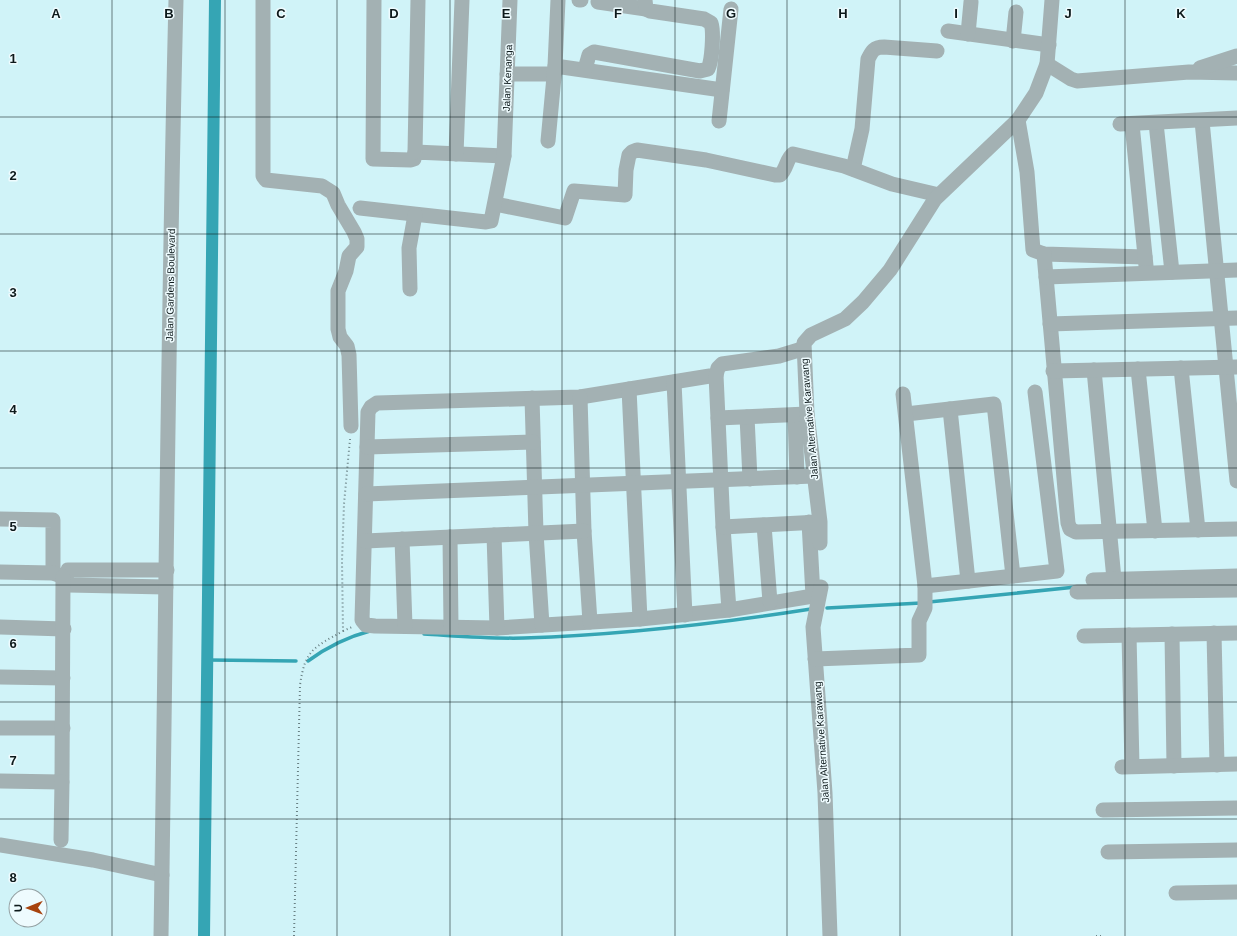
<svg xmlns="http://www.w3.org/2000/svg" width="1237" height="936" font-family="Arial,sans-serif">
  <rect width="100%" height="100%" fill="#d0f3f8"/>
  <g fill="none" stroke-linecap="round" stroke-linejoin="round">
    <g stroke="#35a5b4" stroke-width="3.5">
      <path d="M929,602l147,-15"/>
      <path d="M827,608l94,-5"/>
      <path d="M424,634c33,2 66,5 100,4 96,-3 191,-14 287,-29"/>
      <path d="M207,660l89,1"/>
      <path d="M308,661c19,-14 39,-24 62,-30"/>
    </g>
    <path stroke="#35a5b4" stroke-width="12" d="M204,936l11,-936"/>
    <g stroke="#698084" stroke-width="2" stroke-dasharray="1 3" stroke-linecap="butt">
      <path d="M343,631l9,-4"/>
      <path d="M294,936l6,-251c5,-35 13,-37 43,-54l-1,-70 2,-57 6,-65"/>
      <path d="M1096,936h8"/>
    </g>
    <g stroke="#a3b1b3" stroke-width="15">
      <path d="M263,0v176l3,4 56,6 11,7 5,12 16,27 3,7v8l-8,9 -3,15 -8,20v38l2,8 7,9 2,9 2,71"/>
      <path d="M374,0l-1,159 38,1 3,-1 1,-7 89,4"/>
      <path d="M579,0h2"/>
      <path d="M598,2l48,7"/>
      <path d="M948,31l101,14"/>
      <path d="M968,34l3,-32"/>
      <path d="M1013,41l3,-29"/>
      <path d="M1047,64l24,15 6,2 112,-9 48,1"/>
      <path d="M555,66l167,24"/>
      <path d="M1200,68l37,-12"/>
      <path d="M585,69l4,-14 5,-3 106,19 8,-2c4,-8 6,-37 3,-46l-7,-4 -54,-8 -4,-2 -1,-9"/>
      <path d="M507,74h47"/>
      <path d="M1018,120l9,52 6,78 11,4 101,3"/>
      <path d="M719,121l12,-112"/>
      <path d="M1202,121l35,360"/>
      <path d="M1156,123l16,149"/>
      <path d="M1120,124l117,-6"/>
      <path d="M1132,124l14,142"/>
      <path d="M548,141l7,-75 3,-66"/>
      <path d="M415,152l3,-152"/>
      <path d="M456,154l6,-154"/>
      <path d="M853,169l9,-40 6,-70c4,-8 6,-12 16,-12l53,4"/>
      <path d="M495,204l70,14 9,-27 51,4 1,-25 3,-15 3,-3 5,-2 69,10 69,15h5c7,-6 6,-16 13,-21l51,12 48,18 47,11"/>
      <path d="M360,208l126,14 5,-1 13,-65 6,-156"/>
      <path d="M1044,254l24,269 2,6 6,3 161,-3"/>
      <path d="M1046,277l191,-7"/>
      <path d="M410,289l-1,-41 6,-33"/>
      <path d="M1050,324l187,-6"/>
      <path d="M802,349l-23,7 -57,8 -4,4 -2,7 -136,22 -203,6 -6,4 -3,5 -6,208 4,5 9,1 122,2 143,-9 89,-9 84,-14 -4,-74"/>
      <path d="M1181,368l17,162"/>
      <path d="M1138,369l17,162"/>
      <path d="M1094,370l20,209"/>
      <path d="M1053,371l184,-4"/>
      <path d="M716,375l7,152 6,83"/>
      <path d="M674,382l11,233"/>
      <path d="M629,389l11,230"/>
      <path d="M580,397l4,134 6,91"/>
      <path d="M532,398l4,135 6,92"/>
      <path d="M950,409l18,172"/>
      <path d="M906,414l88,-10 19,172"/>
      <path d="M795,415l2,62"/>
      <path d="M747,417l3,62"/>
      <path d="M718,418l89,-4"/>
      <path d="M367,447l166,-5"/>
      <path d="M366,494l448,-18"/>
      <path d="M0,519l53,1v53"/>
      <path d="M764,525l6,77"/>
      <path d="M723,527l96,-5"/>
      <path d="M494,535l3,93"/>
      <path d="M450,537l1,90"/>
      <path d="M402,539l3,87"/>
      <path d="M365,541l219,-10"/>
      <path d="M820,543v-21l-13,-108 -3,-71 7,-8 34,-16 18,-17 27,-32 45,-71 83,-79 18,-27 11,-29 5,-64"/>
      <path d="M0,572l53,1 8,3"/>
      <path d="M1093,580l144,-4"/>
      <path d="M925,586l132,-15 -22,-179"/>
      <path d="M166,587l-98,-2 -2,-8 2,-7h99"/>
      <path d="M821,587l-8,40 12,166 5,143"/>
      <path d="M1077,592l160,-2"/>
      <path d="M0,627l64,2"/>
      <path d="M1214,633l3,132"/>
      <path d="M1172,634l2,132"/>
      <path d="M1129,635l3,131"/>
      <path d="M1084,636l153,-3"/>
      <path d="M815,659l104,-4v-34l6,-13v-22l-22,-192"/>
      <path d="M0,677l63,1"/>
      <path d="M0,728h63"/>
      <path d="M1122,767l115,-3"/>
      <path d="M0,781l62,1 1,-205"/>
      <path d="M1103,810l134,-2"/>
      <path d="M61,840l1,-58"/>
      <path d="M0,845l93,15 69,15"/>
      <path d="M1108,852l129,-2"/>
      <path d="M1176,893l61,-1"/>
      <path d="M161,936c5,-312 7,-624 15,-936"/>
    </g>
  </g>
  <path fill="none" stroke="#0d191b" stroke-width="1" stroke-opacity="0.55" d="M112,0v936M225,0v936M337,0v936M450,0v936M562,0v936M675,0v936M787,0v936M900,0v936M1012,0v936M1125,0v936M0,117h1237M0,234h1237M0,351h1237M0,468h1237M0,585h1237M0,702h1237M0,819h1237"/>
  <g text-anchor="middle" stroke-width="3" stroke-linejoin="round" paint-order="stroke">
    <g font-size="10" fill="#0d191b" stroke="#eefbfe">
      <text transform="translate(507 78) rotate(-88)" y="4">Jalan Kenanga</text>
      <text transform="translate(170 285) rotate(-89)" y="4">Jalan Gardens Boulevard</text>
      <text transform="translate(809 419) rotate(-95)" y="4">Jalan Alternative Karawang</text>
      <text transform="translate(821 742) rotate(-94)" y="4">Jalan Alternative Karawang</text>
    </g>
  </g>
  <g font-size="13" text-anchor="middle" font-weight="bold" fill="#0d191b" stroke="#eefbfe" stroke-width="3" stroke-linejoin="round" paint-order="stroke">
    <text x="56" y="18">A</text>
    <text x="169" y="18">B</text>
    <text x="281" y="18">C</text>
    <text x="394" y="18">D</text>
    <text x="506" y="18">E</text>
    <text x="618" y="18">F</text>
    <text x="731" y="18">G</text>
    <text x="843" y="18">H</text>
    <text x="956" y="18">I</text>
    <text x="1068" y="18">J</text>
    <text x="1181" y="18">K</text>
    <text x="13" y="63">1</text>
    <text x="13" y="180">2</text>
    <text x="13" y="297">3</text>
    <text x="13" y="414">4</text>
    <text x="13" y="531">5</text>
    <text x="13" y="648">6</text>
    <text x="13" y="765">7</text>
    <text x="13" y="882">8</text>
  </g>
  <g transform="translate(28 908) rotate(269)"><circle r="19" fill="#eefbfe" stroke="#94a1a3"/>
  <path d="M0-3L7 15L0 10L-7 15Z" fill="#a7430e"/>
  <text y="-6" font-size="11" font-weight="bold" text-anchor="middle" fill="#0d191b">U</text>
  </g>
</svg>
